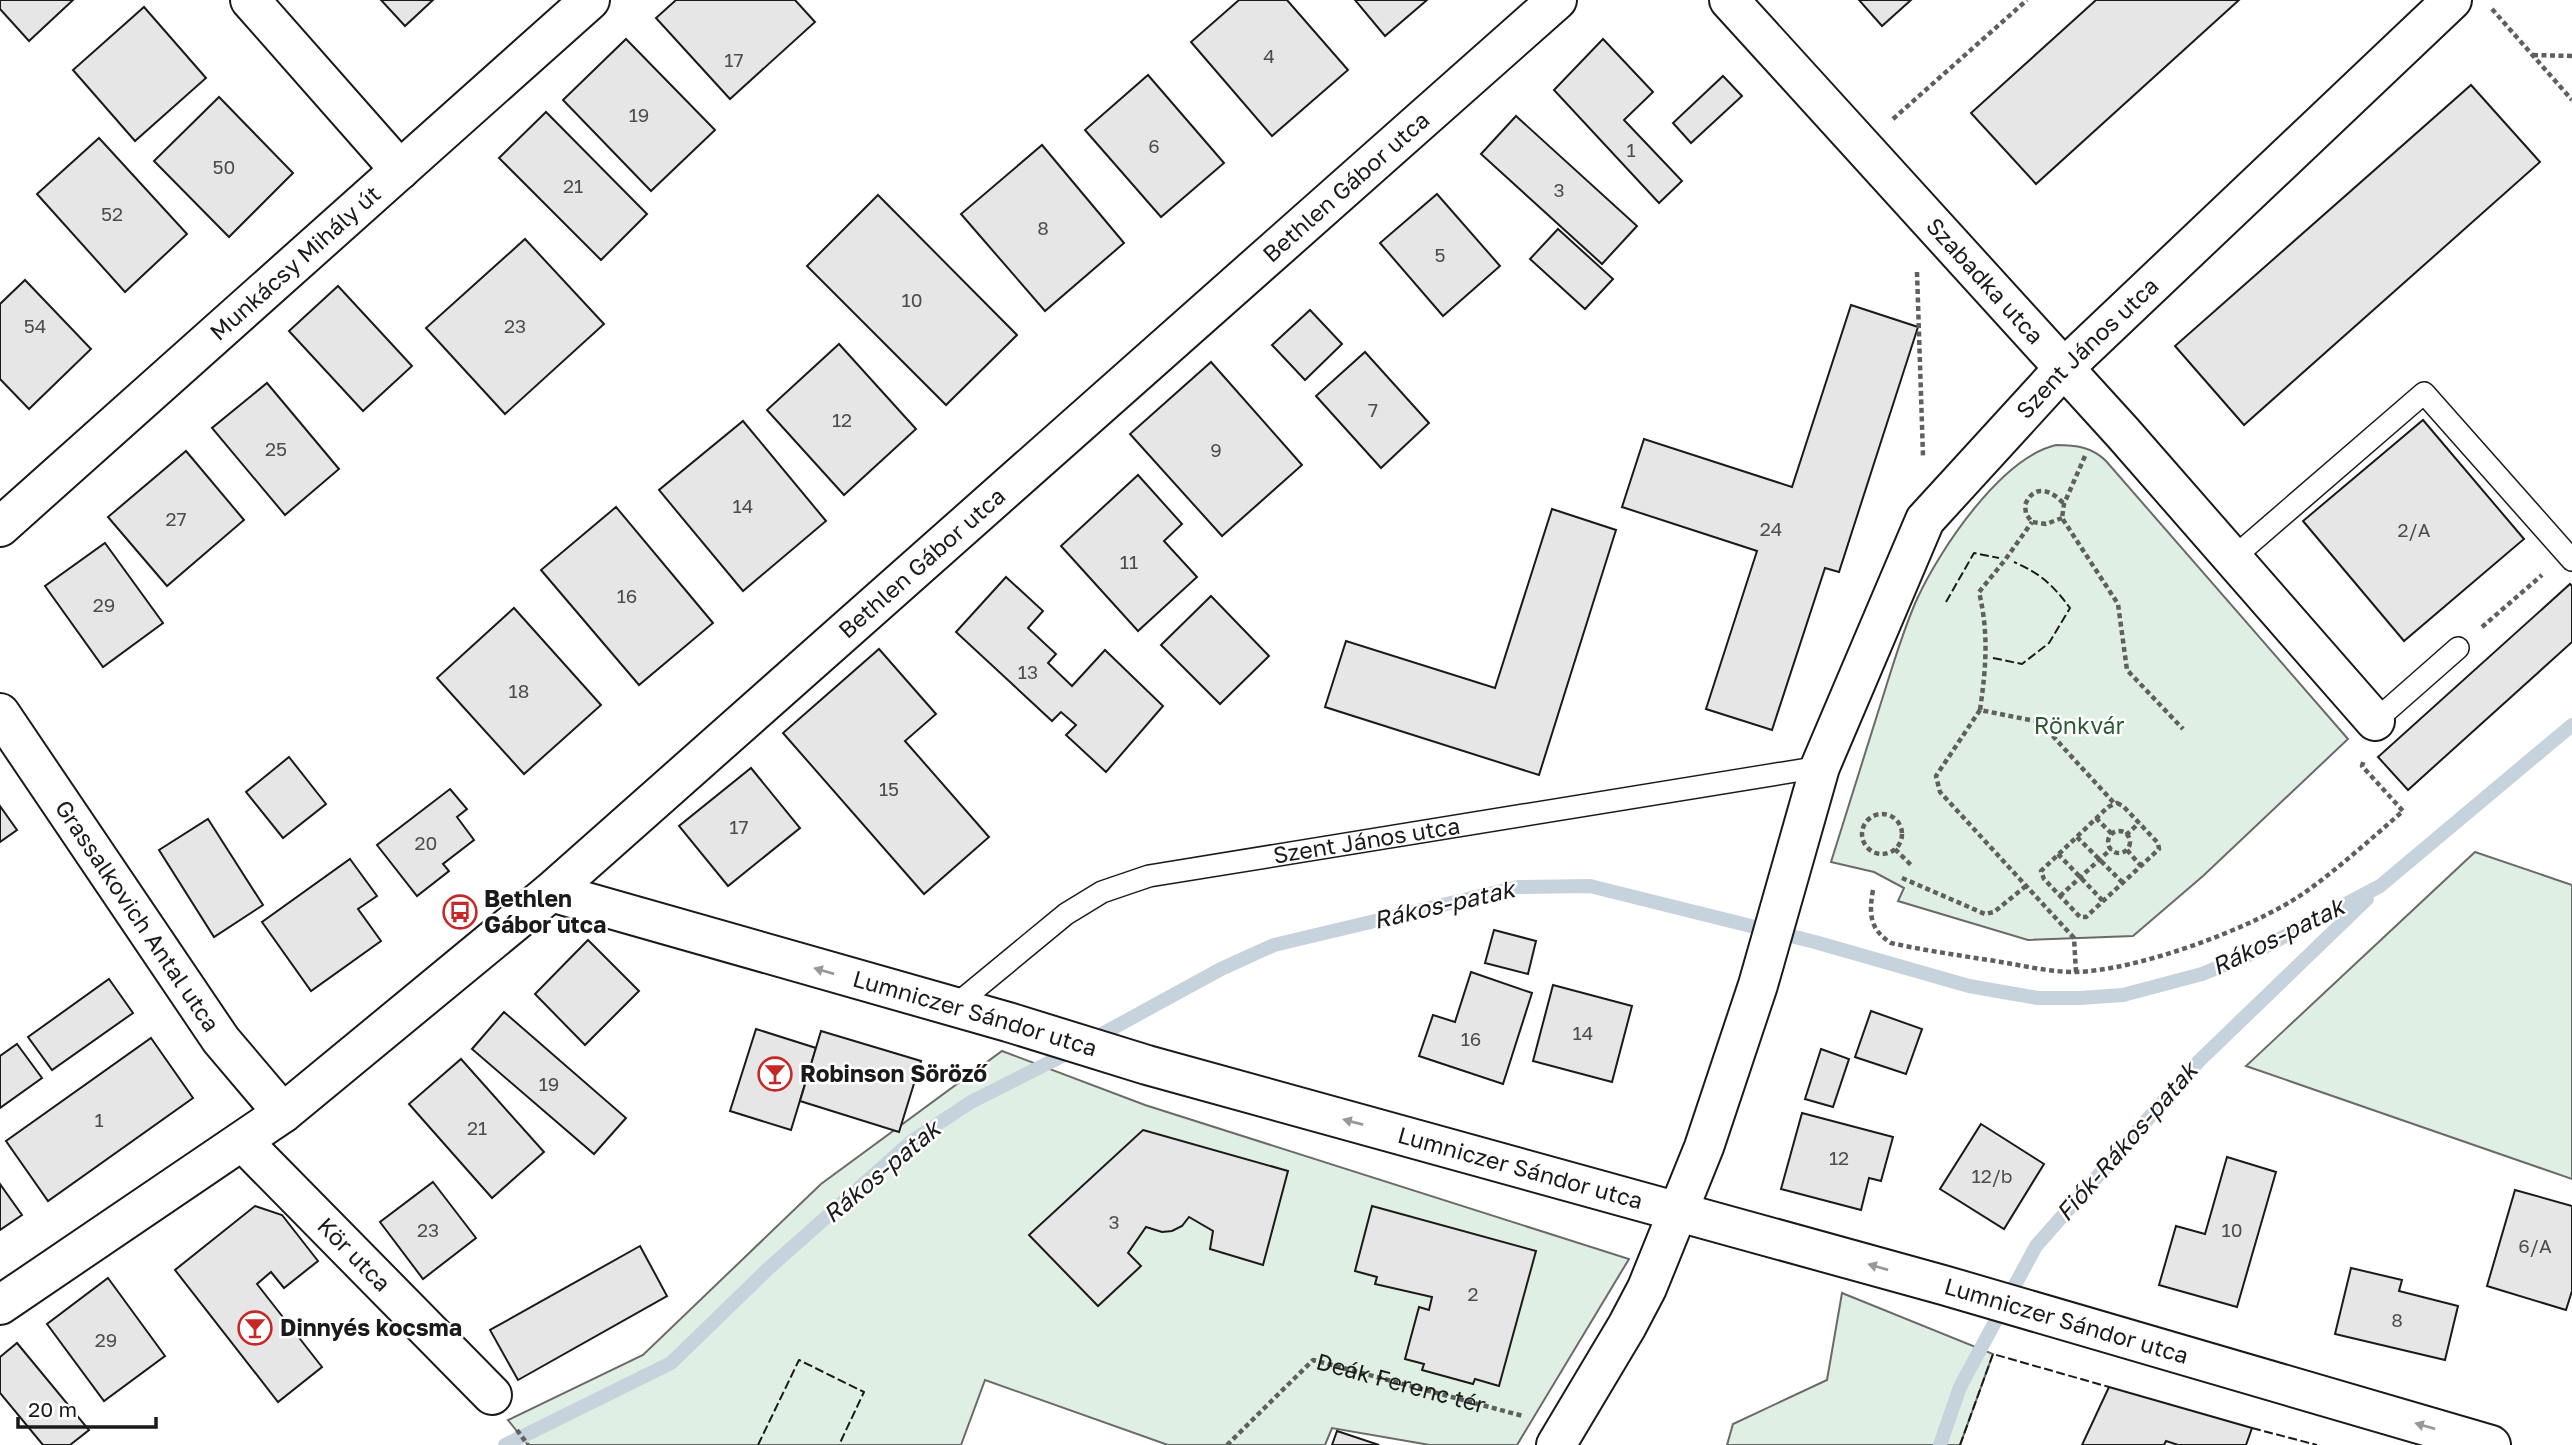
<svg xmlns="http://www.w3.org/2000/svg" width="2572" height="1445" font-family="'Golos Text',sans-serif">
  <rect width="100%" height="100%" fill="#fff"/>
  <g fill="#e0efe3" stroke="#6a6a6a" stroke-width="2">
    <path d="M2056,445c20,0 36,2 50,16l242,278 -145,137 -70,60 -105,4 -130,-39 6,-13 -30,-16 -43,-10c16,-51 32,-102 48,-153 12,-37 22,-74 38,-110 23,-50 84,-141 139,-154z"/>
    <path d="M2475,852l97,33v294l-326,-113z"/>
    <path d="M1002,1051l143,54 484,154 -112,186h-87l-98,-17 -7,17h-157l-183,-65 -24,65h-433l-20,-25 135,-65 178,-171z"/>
    <path d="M1842,1293l151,61 -33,91h-233l6,-21 94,-44z"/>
  </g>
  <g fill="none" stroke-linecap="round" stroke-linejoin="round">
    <g stroke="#c6d2dc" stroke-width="14">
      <path d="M1091,1040l130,-71 53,-24 244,-58 72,-1 225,56 154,44 69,12h42l43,-3 79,-21 49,-20 129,-68 192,-161"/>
      <path d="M505,1445l166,-82 98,-95 143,-127 59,-39 103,-52"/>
      <path d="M1940,1445l20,-58 76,-141 163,-185 168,-162"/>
    </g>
  </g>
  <g fill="#e6e6e6" stroke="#1a1a1a" stroke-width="2">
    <path d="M0,0h73l-44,41 -29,-32z"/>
    <path d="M381,0h52l-28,26z"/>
    <path d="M676,0h119l20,22 -85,77 -74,-81z"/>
    <path d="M1239,0h48l61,70 -76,66 -81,-94z"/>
    <path d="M1355,0h72l-42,36z"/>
    <path d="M1859,0h52l-29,26z"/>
    <path d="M2096,0h143l-203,184 -65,-71z"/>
    <path d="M144,7l62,71 -71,63 -62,-71z"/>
    <path d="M626,39l89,91 -64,61 -88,-91z"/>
    <path d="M1603,39l50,53 -29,28 58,61 -23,22 -105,-113z"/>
    <path d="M1148,75l76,88 -63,54 -76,-87z"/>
    <path d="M1723,76l19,20 -51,47 -18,-20z"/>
    <path d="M2471,85l69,77 -296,263 -69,-79z"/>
    <path d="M219,97l74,76 -64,64 -75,-76z"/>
    <path d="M546,112l101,102 -46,46 -102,-102z"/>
    <path d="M1516,116l121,110 -35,38 -121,-110z"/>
    <path d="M99,138l88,96 -62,58 -88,-98z"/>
    <path d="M1042,145l82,98 -79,68 -84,-97z"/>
    <path d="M1437,194l63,72 -57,50 -63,-73z"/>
    <path d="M878,195l139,140 -71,70 -139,-139z"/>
    <path d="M1558,229l55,50 -28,30 -55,-50z"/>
    <path d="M525,239l79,85 -99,90 -79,-86z"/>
    <path d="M25,280l66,69 -62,60 -29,-30v-75z"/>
    <path d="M338,286l74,80 -49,45 -74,-80z"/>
    <path d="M1851,305l67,22 -79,245 -14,-4 -53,162 -66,-21 51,-158 -135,-44 22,-68 148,48z"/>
    <path d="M1310,310l32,34 -37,36 -33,-35z"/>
    <path d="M839,344l77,85 -72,66 -77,-85z"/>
    <path d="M1365,352l64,71 -48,45 -65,-72z"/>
    <path d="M1211,362l91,103 -80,71 -92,-102z"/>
    <path d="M267,383l72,86 -54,46 -73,-87z"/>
    <path d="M2423,420l101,119 -120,102 -101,-120z"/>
    <path d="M743,421l83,100 -83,70 -84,-101z"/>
    <path d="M186,451l58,69 -77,66 -59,-69z"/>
    <path d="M1138,475l44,49 -18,17 33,36 -59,54 -77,-85z"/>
    <path d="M616,507l97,116 -74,62 -98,-115z"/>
    <path d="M1552,509l64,21 -77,245 -214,-68 21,-66 149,47z"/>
    <path d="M105,543l58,80 -60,44 -58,-81z"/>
    <path d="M1006,577l37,34 -15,17 28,26 -8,9 24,23 33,-36 58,56 -57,66 -40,-37 10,-10 -15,-13 -9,9 -96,-89z"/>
    <path d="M2570,584l2,2v56l-164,148 -30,-33z"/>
    <path d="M1211,596l58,60 -49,48 -59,-59z"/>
    <path d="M514,608l87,97 -77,69 -87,-96z"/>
    <path d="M879,649l57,65 -31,27 84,96 -65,57 -141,-161z"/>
    <path d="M289,757l37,47 -43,34 -37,-46z"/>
    <path d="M751,768l49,60 -72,58 -49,-60z"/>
    <path d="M450,789l17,20 -10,8 17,23 -31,24 6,7 -32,25 -40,-51z"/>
    <path d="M0,806l17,24 -17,12z"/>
    <path d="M208,819l55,86 -49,32 -55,-87z"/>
    <path d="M350,859l27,37 -19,13 23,32 -70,50 -49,-69z"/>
    <path d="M1494,930l42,11 -8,33 -43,-11z"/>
    <path d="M588,940l51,51 -54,54 -50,-51z"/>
    <path d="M1471,972l61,21 -29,91 -84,-28 14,-41 22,7z"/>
    <path d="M109,979l24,34 -81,57 -24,-33z"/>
    <path d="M1553,985l79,21 -20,76 -79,-21z"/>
    <path d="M1871,1011l51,18 -16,45 -51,-17z"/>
    <path d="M504,1012l122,106 -32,36 -122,-105z"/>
    <path d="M756,1029l60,19 -25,82 -61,-19z"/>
    <path d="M821,1031l100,30 -22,71 -99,-31z"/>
    <path d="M151,1038l42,60 -145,103 -42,-60z"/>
    <path d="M17,1044l25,34 -42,30v-52z"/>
    <path d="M1821,1049l28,10 -16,48 -28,-8z"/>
    <path d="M461,1059l83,93 -52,46 -83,-94z"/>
    <path d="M1802,1113l91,24 -12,44 -12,-3 -8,32 -80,-21z"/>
    <path d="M1981,1124l63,40 -40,65 -64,-40z"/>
    <path d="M1143,1130l145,41 -25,94 -53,-16 3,-18 -24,-14 -7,9 -10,5 -10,1 -16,-5 -18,26 13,13 -43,40 -69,-71z"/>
    <path d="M2227,1157l49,15 -39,135 -78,-22 17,-59 29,8z"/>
    <path d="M433,1182l43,56 -53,41 -43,-57z"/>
    <path d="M0,1184l22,31 -22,15z"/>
    <path d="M2515,1190l57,16v85l-6,19 -79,-24z"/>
    <path d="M255,1206l27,9 36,46 -34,27 -13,-16 -14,12 65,83 -44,35 -103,-132z"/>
    <path d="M1372,1206l164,45 -37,135 -24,-7 -2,5 -51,-14 2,-6 -19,-5 14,-52 10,3 3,-13 -57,-13 2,-7 -22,-6z"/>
    <path d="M640,1246l27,50 -149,84 -28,-50z"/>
    <path d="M2351,1268l51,12 -3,11 59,15 -13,54 -110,-26z"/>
    <path d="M108,1278l57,78 -61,45 -57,-77z"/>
    <path d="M17,1343l72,87 -19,15h-27l-43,-52v-36z"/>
    <path d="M2109,1387l143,41 -6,17h-68l-12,-4 -2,4h-82z"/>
    <path d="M1337,1431l42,14h-47z"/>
  </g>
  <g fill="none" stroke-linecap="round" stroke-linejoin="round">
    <defs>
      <g id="lane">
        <path d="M2233,558l191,-165 148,167"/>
        <path d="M2375,721l83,-73"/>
        <path id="s2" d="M952,1008l114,-94 36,-22 47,-16 671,-109"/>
      </g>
      <g id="street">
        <path d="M250,0l150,170"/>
        <path id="s3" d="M1729,0l394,433 252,288"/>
        <path id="s4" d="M0,527l590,-527"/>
        <path id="s5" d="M0,713l221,327 62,73"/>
        <path id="s6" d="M551,892l457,130 139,43 796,220 548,160"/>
        <path id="s7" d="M243,1142l249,253"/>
        <path id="s8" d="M0,1305l283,-192 268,-221 1006,-892"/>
        <path id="s9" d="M1556,1445l71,-119 20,-38 57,-141 54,-162 62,-218 105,-247 139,-152 388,-368"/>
      </g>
    </defs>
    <use href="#lane" stroke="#1a1a1a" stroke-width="24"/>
    <use href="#street" stroke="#1a1a1a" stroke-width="42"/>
    <g stroke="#5f5f5f" stroke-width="4.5" stroke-dasharray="5 3.5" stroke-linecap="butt">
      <path d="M2492,9l80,91"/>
      <path d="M2533,55l39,1"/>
      <path d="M1893,119l134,-119"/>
      <path d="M1917,272l6,184"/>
      <path d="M2085,456l-21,48 -2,14 56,86 9,66 56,59"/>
      <path d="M2062,518l-16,6 -14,-2 -6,-8 -1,-9c9,-22 27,-15 39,-1"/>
      <path d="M2482,627l60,-52"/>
      <path d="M1980,710c6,-42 9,-76 -1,-118l26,-32 27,-38"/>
      <path d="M2117,803l6,3 35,37 1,6 -73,68h-6l-36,-38 -3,-8 67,-64z"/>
      <circle cx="1882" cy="834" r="20"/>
      <path d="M2096,818l16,16"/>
      <circle cx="2119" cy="842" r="11"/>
      <path d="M2126,835l13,-12"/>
      <path d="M2077,837l46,46"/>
      <path d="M1895,849l18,18"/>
      <path d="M2127,850l14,16"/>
      <path d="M2058,854l45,47"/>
      <path d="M1902,878l83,36 9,-2 32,-26"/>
      <path d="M1873,890c-4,23 -4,39 18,53 36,8 73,13 110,19 24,4 49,10 74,10 61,-1 179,-44 229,-79 35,-25 67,-54 99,-82l-41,-45 2,-6"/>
      <path d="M2060,896l51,-47"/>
      <path d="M2076,972l-2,-34 -134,-146 -4,-16 44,-66 60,12 74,81"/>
      <path d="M517,1430l11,15"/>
      <path id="s1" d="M1227,1445l86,-85 210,56"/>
    </g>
    <use href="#lane" stroke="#fff" stroke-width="21"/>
    <use href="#street" stroke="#fff" stroke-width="38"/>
    <g stroke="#1a1a1a" stroke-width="2" stroke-dasharray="9 3.5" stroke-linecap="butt">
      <path d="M1946,602l28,-49 25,5"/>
      <path d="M1993,658l29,6 27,-21 21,-35c-18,-24 -29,-34 -56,-46"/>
      <path d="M2252,1428l65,17"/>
      <path d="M758,1445l41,-85 65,32 -25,53"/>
      <path d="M1960,1445l33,-91 116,33"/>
    </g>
  </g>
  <defs><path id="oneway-solid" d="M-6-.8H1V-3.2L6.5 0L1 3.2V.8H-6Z" transform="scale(1.75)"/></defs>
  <g fill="#989898">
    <use href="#oneway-solid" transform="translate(824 971) rotate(-164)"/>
    <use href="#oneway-solid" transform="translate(1353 1122) rotate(-165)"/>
    <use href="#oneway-solid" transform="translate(1878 1267) rotate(-164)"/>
    <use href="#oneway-solid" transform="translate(2425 1426) rotate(-164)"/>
  </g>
  <defs>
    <symbol id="bus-ring" viewBox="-11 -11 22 22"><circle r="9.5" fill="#fff" stroke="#c62828" stroke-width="1.5"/><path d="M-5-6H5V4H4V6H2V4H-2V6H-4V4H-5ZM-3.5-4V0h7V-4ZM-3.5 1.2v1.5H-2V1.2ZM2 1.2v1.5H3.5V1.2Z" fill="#c62828"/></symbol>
    <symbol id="bar-ring" viewBox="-11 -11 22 22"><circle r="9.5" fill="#fff" stroke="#c62828" stroke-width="1.5"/><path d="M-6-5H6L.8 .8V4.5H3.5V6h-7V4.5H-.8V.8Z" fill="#c62828"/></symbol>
  </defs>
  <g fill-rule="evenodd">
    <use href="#bus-ring" x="441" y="893" width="38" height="38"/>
    <use href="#bar-ring" x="756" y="1055" width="38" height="38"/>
    <use href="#bar-ring" x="236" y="1309" width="38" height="38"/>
  </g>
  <g text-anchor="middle" stroke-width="5" stroke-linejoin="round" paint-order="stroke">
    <g font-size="19" fill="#4d4d4d">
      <text x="1269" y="63">4</text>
      <text x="734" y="67">17</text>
      <text x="639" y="122">19</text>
      <text x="1154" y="153">6</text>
      <text x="1631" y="157">1</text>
      <text x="224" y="174">50</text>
      <text x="573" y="193">21</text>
      <text x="1559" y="197">3</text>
      <text x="112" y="221">52</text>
      <text x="1043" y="235">8</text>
      <text x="1440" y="262">5</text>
      <text x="912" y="307">10</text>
      <text x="35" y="333">54</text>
      <text x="515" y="333">23</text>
      <text x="1373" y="417">7</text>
      <text x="842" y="427">12</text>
      <text x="276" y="456">25</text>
      <text x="1216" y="457">9</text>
      <text x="743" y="513">14</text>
      <text x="176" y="526">27</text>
      <text x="1771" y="536">24</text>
      <text x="2414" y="537">2/A</text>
      <text x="1129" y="569">11</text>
      <text x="627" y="603">16</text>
      <text x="104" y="612">29</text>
      <text x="1028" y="679">13</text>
      <text x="519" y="698">18</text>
      <text x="889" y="796">15</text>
      <text x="739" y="834">17</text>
      <text x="426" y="850">20</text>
      <text x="1583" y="1040">14</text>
      <text x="1471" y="1046">16</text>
      <text x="549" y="1091">19</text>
      <text x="99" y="1127">1</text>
      <text x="477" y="1135">21</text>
      <text x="1839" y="1165">12</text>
      <text x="1992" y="1183">12/b</text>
      <text x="1114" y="1229">3</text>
      <text x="428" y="1237">23</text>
      <text x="2232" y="1237">10</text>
      <text x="2535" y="1253">6/A</text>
      <text x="1473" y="1301">2</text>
      <text x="2397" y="1327">8</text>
      <text x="106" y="1347">29</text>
    </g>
    <g font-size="23" fill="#1a1a1a" stroke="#fff">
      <text dy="8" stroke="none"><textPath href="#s8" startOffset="1752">Bethlen Gábor utca</textPath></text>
      <text dy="8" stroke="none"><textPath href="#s4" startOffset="396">Munkácsy Mihály út</textPath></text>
      <text dy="8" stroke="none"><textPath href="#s3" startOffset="380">Szabadka utca</textPath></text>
      <text dy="8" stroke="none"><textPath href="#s9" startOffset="1236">Szent János utca</textPath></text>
      <text dy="8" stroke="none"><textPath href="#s8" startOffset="1185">Bethlen Gábor utca</textPath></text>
      <text dy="8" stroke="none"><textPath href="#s2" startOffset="460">Szent János utca</textPath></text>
      <text dy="8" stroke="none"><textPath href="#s5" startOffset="245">Grassalkovich Antal utca</textPath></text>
      <text dy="8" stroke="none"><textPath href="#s6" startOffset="441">Lumniczer Sándor utca</textPath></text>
      <text dy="8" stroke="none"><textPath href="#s6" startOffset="1008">Lumniczer Sándor utca</textPath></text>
      <text dy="8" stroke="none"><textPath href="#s7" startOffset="158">Kör utca</textPath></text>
      <text dy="8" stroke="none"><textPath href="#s6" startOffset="1575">Lumniczer Sándor utca</textPath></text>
      <text dy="8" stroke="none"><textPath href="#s1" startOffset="212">Deák Ferenc tér</textPath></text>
    </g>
    <g font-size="23" fill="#2b5a34" stroke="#fff">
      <text x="2079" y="734">Rönkvár</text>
    </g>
    <g font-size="23" font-weight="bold" fill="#1a1a1a" stroke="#fff" text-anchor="start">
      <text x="484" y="907">Bethlen<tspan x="484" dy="26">Gábor utca</tspan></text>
      <text x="800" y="1082">Robinson Söröző</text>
      <text x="280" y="1336">Dinnyés kocsma</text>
    </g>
    <g font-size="24" font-style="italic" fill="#1a1a1a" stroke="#fff">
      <text transform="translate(1444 905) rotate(-13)" y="8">Rákos-patak</text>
      <text transform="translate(2278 937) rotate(-26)" y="8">Rákos-patak</text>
      <text transform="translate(2127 1142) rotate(-49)" y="8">Fiók-Rákos-patak</text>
      <text transform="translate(882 1172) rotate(-40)" y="8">Rákos-patak</text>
    </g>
  </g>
  <path d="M18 1417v10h138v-10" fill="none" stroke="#1a1a1a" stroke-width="3.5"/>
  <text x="28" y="1417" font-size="21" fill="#1a1a1a" stroke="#ffffff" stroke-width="5" paint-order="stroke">20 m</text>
</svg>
